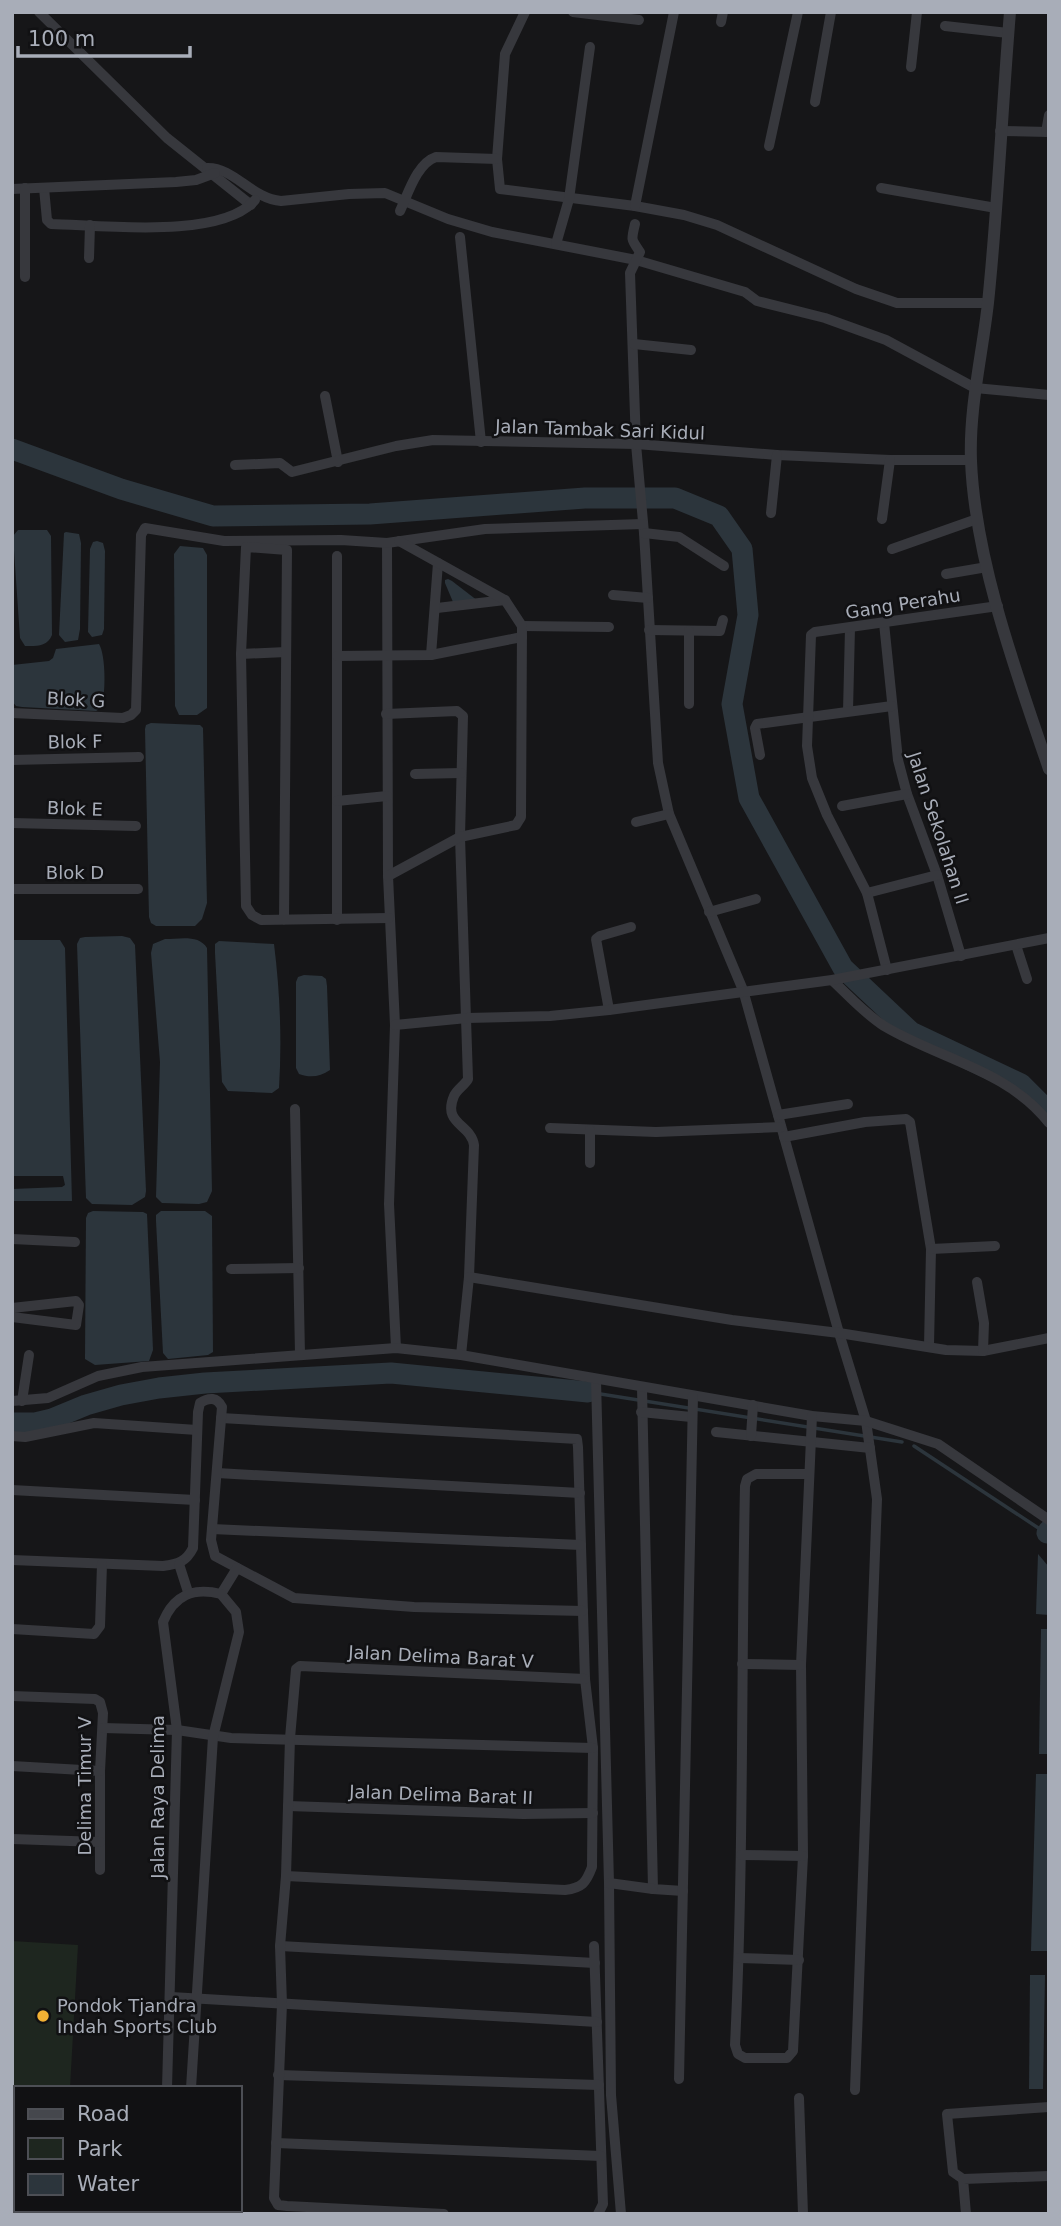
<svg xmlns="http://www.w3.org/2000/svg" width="1061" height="2226" font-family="'DejaVu Sans',sans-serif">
  <rect width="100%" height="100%" fill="#161618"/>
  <path fill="#1e261f" d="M12,1941l66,4 -8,143h-54v41h-4z"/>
  <g fill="#2c353c">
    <path d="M18,530h29l4,6 1,99c-5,12 -15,11 -27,11l-5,-8 -7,-102z"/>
    <path d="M66,532l13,2 2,9 -1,86 -2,11 -13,2 -6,-7 5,-102z"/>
    <path d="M97,541l6,2 2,8 -1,78 -2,6 -10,2 -4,-5 2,-83 3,-7z"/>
    <path d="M180,546l23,2 4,7v153l-10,7h-18l-4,-9 -1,-152z"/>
    <path d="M448,579l4,2 26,20 -25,1 -8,-19v-3z"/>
    <path d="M99,644c7,11 7,52 2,64l-5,3 -74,-4 -6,-1 -4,-5v-36l37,-4 4,-3 3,-9z"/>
    <path d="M151,723l49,2 3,3 4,175 -5,16 -7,7h-39l-5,-3 -2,-6 -4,-188 1,-4z"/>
    <path d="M122,936l8,2 5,7 11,246 -1,6 -13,8 -40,-1 -6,-6 -9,-254 3,-6 5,-1z"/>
    <path d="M165,939c14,0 34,-5 42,9l5,243 -5,11 -8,2 -37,-1 -6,-6 4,-135 -9,-109 2,-9z"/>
    <path d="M12,940h48l5,8 7,253h-60v-12l50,-2 3,-2 -2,-9h-51z"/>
    <path d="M219,941l55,3c6,48 8,96 5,144l-7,5 -44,-2 -6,-9 -7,-129v-9z"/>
    <path d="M304,975l18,1 4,3 1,7 3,84c-10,7 -20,8 -31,4l-3,-6v-86l2,-5z"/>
    <path d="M93,1211l50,1 4,2 6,136 -4,11 -54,4 -10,-6 1,-141 2,-5z"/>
    <path d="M161,1211h44l7,5 1,136 -5,3 -40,4 -5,-6 -7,-132v-6z"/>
    <path d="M1038,1554l11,13v48l-13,-1z"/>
    <path d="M1041,1629h8v125h-10z"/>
    <path d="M1036,1774h13l-2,177h-16z"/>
    <path d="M1030,1975h15l-2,114h-14z"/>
  </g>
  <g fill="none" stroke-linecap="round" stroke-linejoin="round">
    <g stroke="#2c353c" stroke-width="3.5">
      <path d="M588,1392l314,50"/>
      <path d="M914,1446l135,89"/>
    </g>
    <g stroke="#2c353c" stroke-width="21">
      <path d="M12,449l109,40 92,27 157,-2 215,-16h90l44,18 23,33 6,66 -16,89 17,94 94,170 68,64 110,52 28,28"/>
      <path d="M12,1423h23l17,-4 34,-14 35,-10 38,-7 46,-5 186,-10 197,19"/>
      <path d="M1047,1533l2,-3"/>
    </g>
    <g stroke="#37383d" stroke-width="10">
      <path d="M39,12l128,126 84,67"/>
      <path d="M525,12l-20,42 -8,105 3,30 135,17 49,9 33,10 139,64 41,14h91"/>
      <path d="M573,12l66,8"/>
      <path d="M721,22l2,-10"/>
      <path d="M945,26l63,7"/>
      <path d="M911,67l6,-55"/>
      <path d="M815,102l16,-90"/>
      <path d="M1000,131l49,1"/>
      <path d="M1046,132l3,-17"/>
      <path d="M769,146l29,-134"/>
      <path d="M207,168c27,-1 45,31 74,33l68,-7 36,-1 63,26 44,13 144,28 109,32 12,9 68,17 61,22 89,48 74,7"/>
      <path d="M44,188l3,32 4,4c49,1 170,16 204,-24"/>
      <path d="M881,188l115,20"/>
      <path d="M12,189l164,-7 20,-2 19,-7"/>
      <path d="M635,206l39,-194"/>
      <path d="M400,211c8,-17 17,-48 36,-54l61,2"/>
      <path d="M635,224c-4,17 -4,15 5,28l-10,21 6,171 8,89 14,230 11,51 74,176 96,343 27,88 11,78 -22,591"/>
      <path d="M460,237l21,205"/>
      <path d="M556,244l13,-45 21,-152"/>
      <path d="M89,258l1,-33"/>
      <path d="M25,277v-89"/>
      <path d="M634,344l57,6"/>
      <path d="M325,396l13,66"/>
      <path d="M235,465l45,-2 12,9 104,-26 37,-6 203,4 141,11 113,5h81"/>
      <path d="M771,513l6,-58"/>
      <path d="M882,519l8,-59"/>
      <path d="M644,533l35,4 45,29"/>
      <path d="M387,543l1,333 7,149 -6,179 7,144"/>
      <path d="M892,549l85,-30"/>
      <path d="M337,556v364"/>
      <path d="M946,574l41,-7"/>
      <path d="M613,595l35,3"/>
      <path d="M437,608l68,-8"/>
      <path d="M884,623l14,137 9,34 30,81 24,81"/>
      <path d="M522,626l87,1"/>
      <path d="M649,630l71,1 3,-11"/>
      <path d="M689,631v73"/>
      <path d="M241,654l45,-2"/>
      <path d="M431,655l7,-92"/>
      <path d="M337,656l94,-1 91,-18"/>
      <path d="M848,711l2,-83"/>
      <path d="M12,713l111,5 8,-3 5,-5 5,-175 4,-7 79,13 117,-1 46,3 98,-14 158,-5"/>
      <path d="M386,714l71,-3 6,5 -3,121 8,242c-3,6 -11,10 -14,17 -12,28 17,28 20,49l-5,132 -8,78"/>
      <path d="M760,755l-5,-27 2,-4 135,-18"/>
      <path d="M12,760l127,-3"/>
      <path d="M415,774l46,-1"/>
      <path d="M337,801l50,-5"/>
      <path d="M842,806l65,-12"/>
      <path d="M636,822l33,-8"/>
      <path d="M12,823l124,3"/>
      <path d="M388,876l72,-39 56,-12 5,-8 1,-191 -17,-26 -106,-59"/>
      <path d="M12,889h126"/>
      <path d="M867,893l70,-18"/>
      <path d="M709,912l47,-13"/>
      <path d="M284,920l3,-370 -41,-3 -5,107 5,252 6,9 9,5 128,-2"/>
      <path d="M1016,945l11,34"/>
      <path d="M887,970l-20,-77 -40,-78 -15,-37 -5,-32 4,-111 4,-3 183,-26"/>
      <path d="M832,980c16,15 33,34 52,46 55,33 124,44 165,97"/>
      <path d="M609,1010l-13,-71 4,-3 31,-9"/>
      <path d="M395,1025l72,-7 83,-2 59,-6 223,-30 217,-42"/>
      <path d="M295,1109l5,245"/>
      <path d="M778,1115l70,-11"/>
      <path d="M550,1128l106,4 125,-5"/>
      <path d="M784,1137l81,-15 41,-3 4,3 21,127 -2,97"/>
      <path d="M590,1163v-33"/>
      <path d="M12,1239l63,3"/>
      <path d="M931,1249l64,-3"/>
      <path d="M231,1269l68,-1"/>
      <path d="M469,1277l263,43 107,13 107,17 37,1 66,-13"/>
      <path d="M977,1282l7,41 -1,28"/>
      <path d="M12,1308l64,-7 3,4 -3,20 -64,-8"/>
      <path d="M596,1380l13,503 2,212 10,119"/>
      <path d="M642,1388l11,501 30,2"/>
      <path d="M12,1401l36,-3 50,-22 44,-9 254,-19 65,7 351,61 54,5 72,23 111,76"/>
      <path d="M22,1401l7,-46"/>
      <path d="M641,1412l50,5"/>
      <path d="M221,1418l356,21 1,8 7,232 8,69 -1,119c-6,16 -10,21 -27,23l-279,-14"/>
      <path d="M716,1432l154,16"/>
      <path d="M12,1436l13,1 69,-14 103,7"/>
      <path d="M751,1436l2,-31"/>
      <path d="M217,1473l363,20"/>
      <path d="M809,1474h-53l-9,5 -2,7c-4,186 -1,373 -10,559l3,9 7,4h42l6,-7 10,-195 -2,-191 11,-249"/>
      <path d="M12,1490l183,10"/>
      <path d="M212,1529l369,16"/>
      <path d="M12,1560l151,6c15,-2 23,-4 30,-18l5,-136 2,-9c9,-6 17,-6 22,4l-11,133 4,16 79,42 120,9 169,4"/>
      <path d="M179,1564l9,28"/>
      <path d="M221,1594l16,-26"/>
      <path d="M12,1629l82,5 6,-8 2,-62"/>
      <path d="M742,1664l59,1"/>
      <path d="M12,1696l83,3 5,3 3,11 -3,58v99"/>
      <path d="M103,1728l74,2 54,8 362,10"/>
      <path d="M12,1766l88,5"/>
      <path d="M288,1806l235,8 70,-1"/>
      <path d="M12,1839l88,3"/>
      <path d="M741,1855l62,1"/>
      <path d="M609,1883l44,6"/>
      <path d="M280,1946l315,17"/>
      <path d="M594,1946l9,258 -5,10"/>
      <path d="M739,1958l60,2"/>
      <path d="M171,1997l426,25"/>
      <path d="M278,2075l321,10"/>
      <path d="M679,2079l14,-683"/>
      <path d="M167,2088l10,-358 -14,-108c11,-27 30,-35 58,-28l15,18 3,20 -26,105 -22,351"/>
      <path d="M799,2098l4,116"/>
      <path d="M276,2143l325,13"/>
      <path d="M12,2164h4"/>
      <path d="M963,2179l-10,-7 -6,-58 102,-7"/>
      <path d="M444,2214l-157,-8 -9,-1 -4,-7 8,-194 -2,-58 6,-70 4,-138 6,-69 4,-3 285,13"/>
      <path d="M966,2214l-3,-35 86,-3"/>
    </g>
    <path stroke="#37383d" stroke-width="12" d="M1010,12c-8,97 -12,194 -22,291 -6,53 -19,105 -17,158 4,99 46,214 78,308"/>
    <g stroke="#45474d" stroke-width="14">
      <path d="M13,2139l3,13"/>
      <path d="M20,2214v-4"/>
    </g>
  </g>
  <circle fill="#f2b134" stroke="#111113" stroke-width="2.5" cx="43" cy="2016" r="7"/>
  <g text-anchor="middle" stroke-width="5" stroke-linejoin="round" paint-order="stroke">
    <g font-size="18" fill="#a8adb8" stroke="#111113">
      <text transform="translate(600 430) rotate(2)" y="6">Jalan Tambak Sari Kidul</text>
      <text transform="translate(903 604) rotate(-9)" y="6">Gang Perahu</text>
      <text transform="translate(76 700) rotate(3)" y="6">Blok G</text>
      <text transform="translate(75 742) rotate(-1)" y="6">Blok F</text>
      <text transform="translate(75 809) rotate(2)" y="6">Blok E</text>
      <text transform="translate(938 828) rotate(72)" y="6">Jalan Sekolahan II</text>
      <text x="75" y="879">Blok D</text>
      <text transform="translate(441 1657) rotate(3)" y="6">Jalan Delima Barat V</text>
      <text transform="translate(85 1786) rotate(-90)" y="6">Delima Timur V</text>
      <text transform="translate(441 1795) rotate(2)" y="6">Jalan Delima Barat II</text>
      <text transform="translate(158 1797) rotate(-90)" y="6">Jalan Raya Delima</text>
    </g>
    <g font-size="18" fill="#a8adb8" stroke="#111113" text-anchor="start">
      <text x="57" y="2012">Pondok Tjandra<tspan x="57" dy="21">Indah Sports Club</tspan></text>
    </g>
  </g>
  <rect width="1061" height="2226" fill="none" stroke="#a8adb8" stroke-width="28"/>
  <rect x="14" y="2086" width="228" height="126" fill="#111113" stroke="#4d4f55" stroke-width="2"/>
  <rect x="28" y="2109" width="35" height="10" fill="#45474d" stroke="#4d4f55" stroke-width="2"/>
  <text x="77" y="2121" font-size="21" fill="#a8adb8">Road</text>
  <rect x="28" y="2138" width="35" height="21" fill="#1e261f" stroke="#4d4f55" stroke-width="2"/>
  <text x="77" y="2156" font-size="21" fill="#a8adb8">Park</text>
  <rect x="28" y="2174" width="35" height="21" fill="#2c353c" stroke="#4d4f55" stroke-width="2"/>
  <text x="77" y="2191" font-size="21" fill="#a8adb8">Water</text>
  <path d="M18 46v10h172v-10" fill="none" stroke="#a8adb8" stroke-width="3.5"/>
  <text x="28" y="46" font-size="21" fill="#a8adb8" stroke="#111113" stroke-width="5" paint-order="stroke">100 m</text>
</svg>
